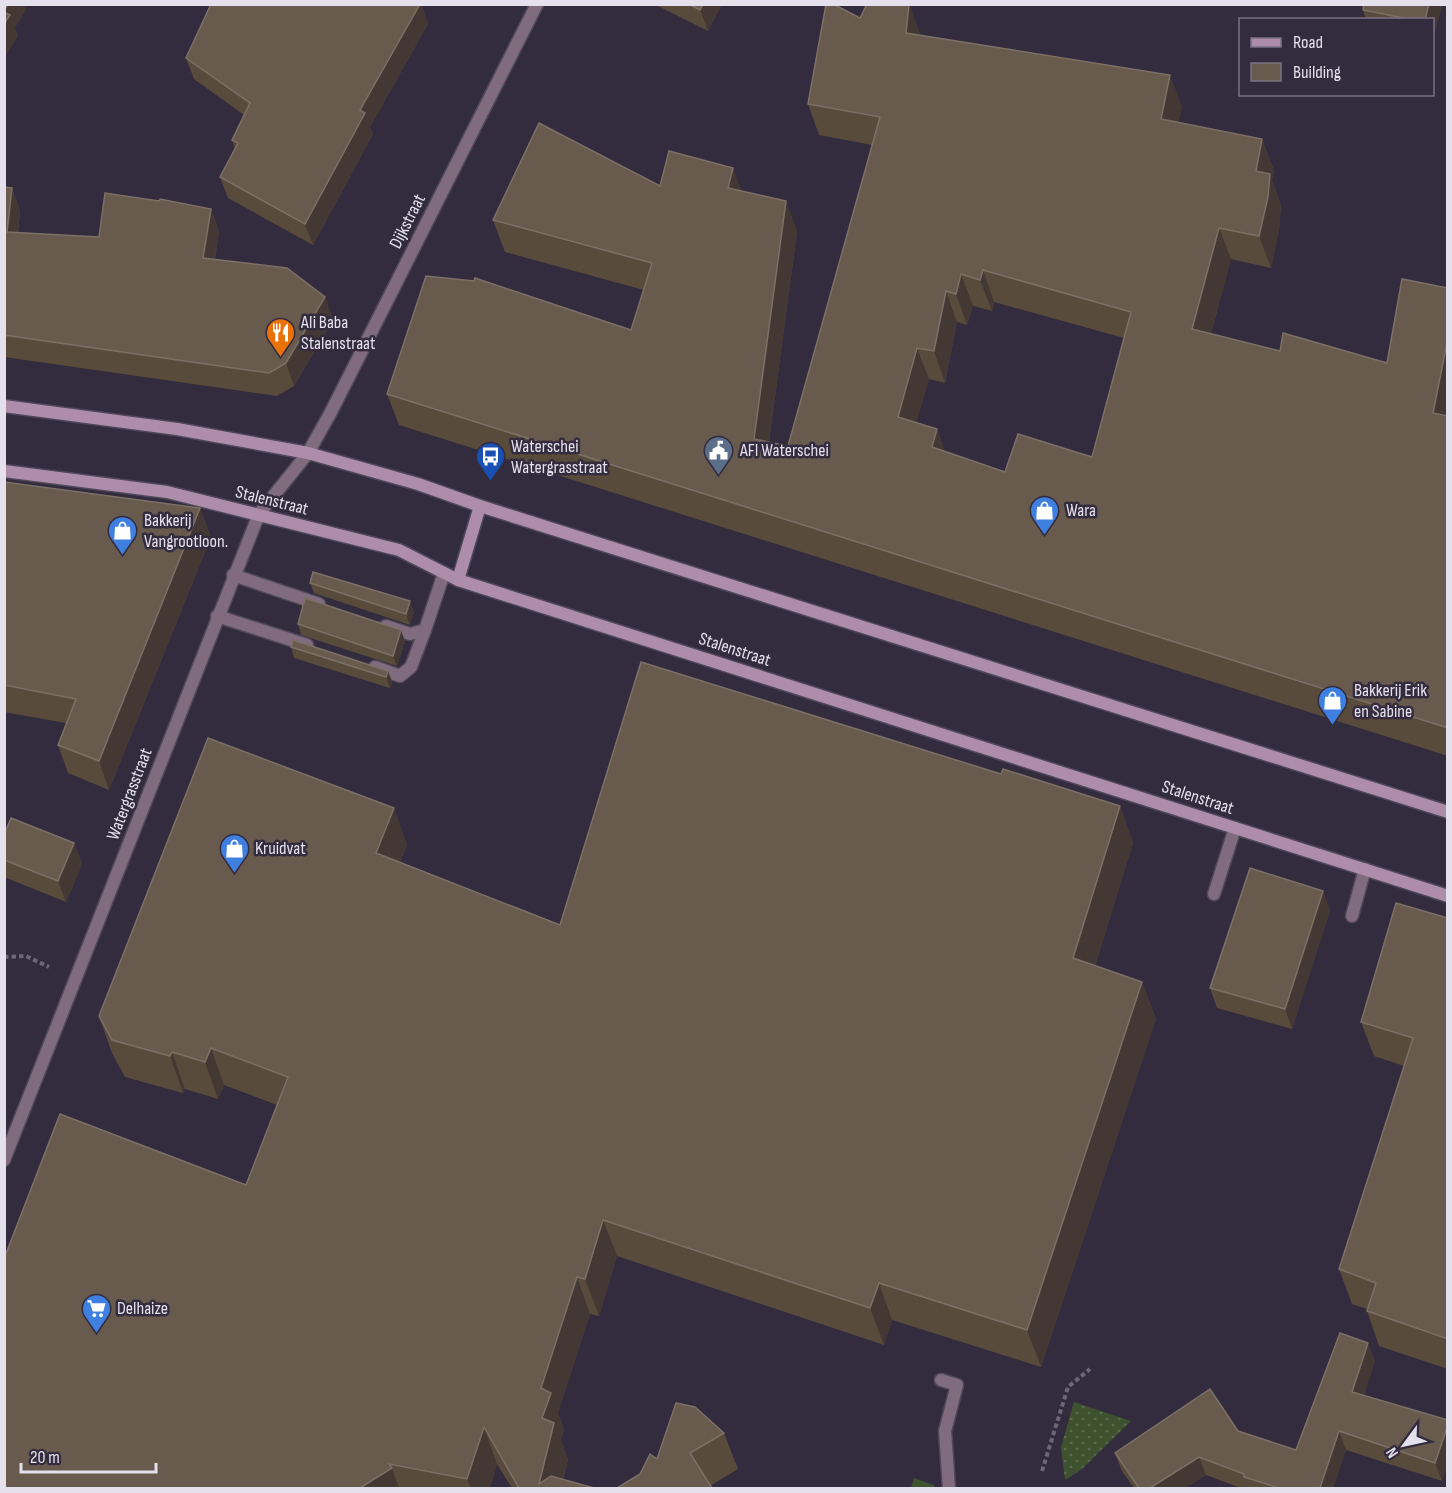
<svg xmlns="http://www.w3.org/2000/svg" width="1452" height="1493" font-family="'Sofia Sans Condensed',sans-serif">
  <defs>
    <pattern id="grass-tufts" width="24" height="20" patternUnits="userSpaceOnUse" patternTransform="scale(1.5)"><rect width="24" height="20" fill="#3f522f"/><path d="M3 7l-1-3M5 7V3M7 7l1-3M15 17l-1-3M17 17v-4M19 17l1-3" fill="none" stroke="#5b6b4d"/></pattern>
    <pattern id="garden-dots" width="8" height="8" patternUnits="userSpaceOnUse" patternTransform="scale(1.5)"><rect width="8" height="8" fill="#3f522f"/><path d="M2 2h.1M6 6h.1" fill="none" stroke="#5b6b4d" stroke-width="1.8" stroke-linecap="round"/></pattern>
  </defs>
  <rect width="100%" height="100%" fill="#332b3e"/>
  <path fill="url(#grass-tufts)" d="M914,1478l20,7 1,3h-24z"/>
  <path fill="url(#garden-dots)" d="M1074,1402l57,19 -49,48 -17,11 -4,-33z"/>
  <g fill="none" stroke-linecap="round" stroke-linejoin="round">
    <defs>
      <g id="lane">
        <path d="M233,575l86,29"/>
        <path d="M217,616l90,29"/>
        <path d="M386,626l24,8 15,-4 19,-57"/>
        <path d="M375,667l25,9 11,-9 14,-37"/>
        <path d="M1214,894l21,-66"/>
        <path d="M1352,916l13,-47"/>
        <path d="M941,1380l16,5 -12,46 4,57"/>
      </g>
      <path id="street" d="M4,1160l255,-646 49,-61 23,-41 206,-408"/>
      <g id="secondary">
        <path d="M4,406l173,23 131,24 110,31 62,22 968,306"/>
        <path d="M4,471l163,21 232,58 59,30 990,316"/>
        <path d="M458,580l22,-74"/>
      </g>
    </defs>
    <use href="#lane" stroke="#4f485a" stroke-width="15"/>
    <use href="#street" stroke="#4f485a" stroke-width="15"/>
    <use href="#secondary" stroke="#4f485a" stroke-width="15"/>
    <g stroke="#6d6677" stroke-width="4" stroke-dasharray="4.5 3" stroke-linecap="butt">
      <path d="M4,957l22,-1 23,11"/>
      <path d="M1042,1471l26,-84 22,-18"/>
    </g>
    <use href="#lane" stroke="#816b7e" stroke-width="12"/>
    <use href="#street" stroke="#816b7e" stroke-width="12"/>
    <use href="#secondary" stroke="#ae8dab" stroke-width="12"/>
  </g>
  <g fill="#594b3b" fill-rule="evenodd">
    <path d="M209,4h212l7,20 -58,103 3,7 -60,111 -85,-47 -8,-21 15,-28 -3,-9 12,-25 -50,-36 -8,-21 24,-51z"/>
    <path d="M654,4h68l-14,27z"/>
    <path d="M909,4l11,31 262,71 -4,16 84,17 12,32 -2,9 9,25 -2,24 -8,39 -40,-9 -20,75 69,17 107,12 61,-75v468l-1049,-331 -12,-31 244,-64 13,-40 -139,-38 -12,-32 167,-34 73,-18 8,23 45,10 11,31 -28,210 19,4 84,-301 -53,-10 -11,-31 52,-86zM994,302l130,36 -32,119 -87,15 -60,-20 -8,-23 -21,-6 13,-44 16,4 12,-61 10,3 6,-19 19,5z"/>
    <path d="M1364,4h76l2,3 -10,33v-20h-66l-3,-10z"/>
    <path d="M4,187l8,1 8,23 -2,22 81,4 112,-28 8,23 -4,27 110,38 8,23 -39,66 -17,10 -273,-39z"/>
    <path d="M4,482l196,26 11,29 -102,253 -41,-17 -10,-28 8,-22 -62,-11z"/>
    <path d="M310,583l104,29 -4,13 -96,-32z"/>
    <path d="M298,624l107,17 -8,25 -96,-31z"/>
    <path d="M291,647l97,24 4,11 -2,6 -96,-30z"/>
    <path d="M1001,774l119,32 13,37 -38,123 47,16 14,37 -115,348 -149,-47 -8,25 -267,-89 -18,60 -9,-2 -32,99 6,16 -3,11 7,20 -5,20 31,8h-82l-15,-24 -7,24h-486l242,-303 31,-80 -53,-20 -6,14 -33,-10 -2,4 -58,-16 -13,-24 -13,-37 295,-208 13,37 -7,17 160,63z"/>
    <path d="M4,835l70,8 8,21 -16,38 -62,-25z"/>
    <path d="M1323,891l7,20 -38,118 -75,-21 -7,-20z"/>
    <path d="M1448,918v451l-69,-23 -12,-35v-2l-15,-5 -13,-35 65,-203 -30,-10 -13,-34z"/>
    <path d="M1375,1361l-11,34 84,25v44l-6,17 -96,-31 -13,38h-92l-35,-13 -21,13h-51l-12,-17 -7,-18 181,-3z"/>
    <path d="M724,1433l14,36 -28,17 -70,-12 17,-15z"/>
  </g>
  <g fill="#443834">
    <path d="M8,4h16l2,6 -11,18 3,8 -14,22v-47z"/>
    <path d="M420,4h1l7,20 -58,103 3,7 -60,111 -8,-21 55,-114z"/>
    <path d="M703,4h19l-14,27 -8,-21z"/>
    <path d="M909,4l12,32 -15,-3z"/>
    <path d="M1429,4h11l2,3 -10,33v-20h-7z"/>
    <path d="M1170,75l12,31 -9,44 -12,-31z"/>
    <path d="M1262,139l12,32 -2,9 9,25 -2,24 -8,39 -12,-32 -3,-65z"/>
    <path d="M733,168l12,32 -17,-12z"/>
    <path d="M12,188l8,23 -5,44 -8,-23z"/>
    <path d="M786,201l11,31 -32,238 -11,-31z"/>
    <path d="M211,209l8,23 -8,49 -8,-23z"/>
    <path d="M1219,228l12,31 -27,101 -12,-31z"/>
    <path d="M983,270l11,32 -2,9 -12,-31z"/>
    <path d="M961,274l12,32 -6,19 -11,-31z"/>
    <path d="M946,291l11,31 -12,61 -11,-32z"/>
    <path d="M325,297l8,23 -39,66 -8,-23z"/>
    <path d="M1448,338v91l-15,-16z"/>
    <path d="M917,348l12,31 -20,69 -11,-31z"/>
    <path d="M937,429l11,32 -16,-14z"/>
    <path d="M200,508l11,29 -102,253 -10,-29z"/>
    <path d="M410,601l4,11 -4,13 -4,-11z"/>
    <path d="M401,630l4,11 -8,25 -4,-10z"/>
    <path d="M388,671l4,11 -2,6 -4,-11z"/>
    <path d="M1120,806l13,37 -47,151 -13,-36z"/>
    <path d="M394,808l13,37 -18,45 -13,-37z"/>
    <path d="M74,843l8,21 -16,38 -8,-21z"/>
    <path d="M1323,891l7,20 -38,118 -7,-20z"/>
    <path d="M1142,982l14,37 -115,348 -14,-37z"/>
    <path d="M211,1048l13,37 -6,14 -13,-37z"/>
    <path d="M172,1052l13,37 -2,4 -13,-37z"/>
    <path d="M603,1220l14,36 -18,60 -14,-37z"/>
    <path d="M577,1277l13,37 -32,99 6,16 -3,11 7,20 -8,28 -21,-4 3,-66 -1,-30z"/>
    <path d="M879,1283l13,37 -8,25 -14,-37z"/>
    <path d="M1368,1343l7,18 -16,49 -7,-18z"/>
    <path d="M1448,1425v39l-6,17 -7,-18z"/>
    <path d="M484,1427l13,37 -7,24h-19l-4,-9z"/>
    <path d="M1339,1431l7,19 -13,38h-13z"/>
    <path d="M1199,1457l7,18 -21,13h-35z"/>
    <path d="M392,1468l7,20h-39z"/>
  </g>
  <g fill="#685b4e" stroke="#7c7067" stroke-width="1.5" fill-rule="evenodd">
    <path d="M4,4h4l-4,7z"/>
    <path d="M211,4h209l-60,106 5,3 -60,111 -85,-47 18,-34 -6,-3 18,-37 -64,-45z"/>
    <path d="M689,4h14l-3,6z"/>
    <path d="M826,4h7l27,14 7,-14h42l-3,29 264,42 -9,44 101,20 -6,32 14,3 -2,23 -9,39 -40,-8 -27,101 88,22 3,-18 104,30 15,-84 46,9v50l-15,75 15,3v312l-1061,-334 39,-118 48,5 1,-3 156,52 21,-67 -159,-43 46,-97 121,63 9,-35 64,17 -5,20 58,13 -32,238 34,7 92,-329 -72,-13zM983,270l148,42 -39,145 -74,-23 -13,38 -73,-25 5,-18 -39,-12 19,-69 17,3 12,-60 10,3 5,-20 19,6z"/>
    <path d="M1364,4h65l-4,16h-12l-50,-10z"/>
    <path d="M4,12l6,3 -6,9z"/>
    <path d="M4,187l8,1 -5,44 92,5 6,-44 54,8 1,-2 51,10 -8,49 84,10 38,29 -39,66 -17,10 -265,-38z"/>
    <path d="M4,482l196,26 -101,253 -41,-16 18,-46 -72,-14z"/>
    <path d="M313,572l97,29 -4,13 -96,-31z"/>
    <path d="M305,598l96,32 -8,26 -95,-32z"/>
    <path d="M293,640l95,31 -2,6 -95,-30z"/>
    <path d="M641,662l360,112 2,-5 117,37 -47,152 69,24 -115,348 -148,-47 -9,25 -267,-88 -18,59 -8,-2 -36,111 10,5 -9,25 12,5 -15,61 12,-8 43,12h-75l-35,-61 -17,52 -78,-15 3,4 -32,20h-356v-229l56,-145 186,71 42,-108 -77,-29 -6,14 -33,-10 -2,4 -58,-16 -13,-24 109,-278 186,70 -18,45 184,72z"/>
    <path d="M11,818l63,25 -16,38 -54,-21v-25z"/>
    <path d="M1250,868l73,23 -38,118 -75,-21z"/>
    <path d="M1396,903l52,15v421l-81,-28 9,-28 -37,-14 74,-231 -52,-16z"/>
    <path d="M1340,1333l28,10 -16,49 96,28v5l-13,38 -96,-32 -19,57h-41l-35,-11v-3l-45,-17 -49,31h-11l-24,-35 95,-64 28,42 58,19z"/>
    <path d="M676,1403l19,4 29,26 -34,20 22,35h-95l23,-14 10,-20 7,5z"/>
  </g>
  <defs>
    <symbol id="restaurant-pin" viewBox="-11 -11 22 30"><path d="M0 17L-7.5 6A9.5 9.5 0 1 1 7.5 6Z" fill="#e8710a" stroke="#332b3e"/><path d="M-5-6h1v4h1v-4h1v4h1v-4h1v5L-1.5 .5V6h-2V.5L-5-1ZM5-6V6H3V1.5H1.5Q1.5-4 5-6Z" fill="#fff"/></symbol>
    <symbol id="civic-pin" viewBox="-11 -11 22 30"><path d="M0 17L-7.5 6A9.5 9.5 0 1 1 7.5 6Z" fill="#5c6f8a" stroke="#332b3e"/><path d="M-.6-6.5H3V-4.5H.6V-3L4-1V1h2V6H-6V1h2V-1L-.6-3ZM-1.2 2.5V6h2.4V2.5Z" fill="#fff"/></symbol>
    <symbol id="bus-pin" viewBox="-11 -11 22 30"><path d="M0 17L-7.5 6A9.5 9.5 0 1 1 7.5 6Z" fill="#1a4fb4" stroke="#332b3e"/><path d="M-5-6H5V4H4V6H2V4H-2V6H-4V4H-5ZM-3.5-4V0h7V-4ZM-3.5 1.2v1.5H-2V1.2ZM2 1.2v1.5H3.5V1.2Z" fill="#fff"/></symbol>
    <symbol id="shop-pin" viewBox="-11 -11 22 30"><path d="M0 17L-7.5 6A9.5 9.5 0 1 1 7.5 6Z" fill="#3f7fe0" stroke="#332b3e"/><path d="M-5-2.5h2.3a2.7 3.5 0 0 1 5.4 0H5L5.5 6h-11ZM-1.5-2.5h3a1.5 2.3 0 0 0-3 0Z" fill="#fff"/></symbol>
    <symbol id="supermarket-pin" viewBox="-11 -11 22 30"><path d="M0 17L-7.5 6A9.5 9.5 0 1 1 7.5 6Z" fill="#3f7fe0" stroke="#332b3e"/><path d="M-6-5.5h2.5l.6 2H6L4.5 2H-2.5L-4.4-4H-6ZM-1.5 3.2a1.3 1.3 0 1 0 .1 0ZM3 3.2a1.3 1.3 0 1 0 .1 0Z" fill="#fff"/></symbol>
  </defs>
  <g fill-rule="evenodd">
    <use href="#restaurant-pin" x="264" y="316" width="33" height="45"/>
    <use href="#civic-pin" x="702" y="434" width="33" height="45"/>
    <use href="#bus-pin" x="474" y="440" width="33" height="45"/>
    <use href="#shop-pin" x="1028" y="494" width="33" height="45"/>
    <use href="#shop-pin" x="106" y="514" width="33" height="45"/>
    <use href="#shop-pin" x="1316" y="684" width="33" height="45"/>
    <use href="#shop-pin" x="218" y="832" width="33" height="45"/>
    <use href="#supermarket-pin" x="80" y="1292" width="33" height="45"/>
  </g>
  <g text-anchor="middle" stroke-width="5" stroke-linejoin="round" paint-order="stroke">
    <g font-size="18" fill="#e4e0ec" stroke="#332b3e">
      <text transform="translate(407 221) rotate(-63)" y="6">Dijkstraat</text>
      <text transform="translate(272 500) rotate(14)" y="6">Stalenstraat</text>
      <text transform="translate(735 649) rotate(18)" y="6">Stalenstraat</text>
      <text transform="translate(129 794) rotate(-69)" y="6">Watergrasstraat</text>
      <text transform="translate(1198 797) rotate(18)" y="6">Stalenstraat</text>
    </g>
    <g font-size="18" fill="#e4e0ec" stroke="#332b3e" text-anchor="start">
      <text x="301" y="328">Ali Baba<tspan x="301" dy="21">Stalenstraat</tspan></text>
      <text x="511" y="452">Waterschei<tspan x="511" dy="21">Watergrasstraat</tspan></text>
      <text x="740" y="456">AFI Waterschei</text>
      <text x="1066" y="516">Wara</text>
      <text x="144" y="526">Bakkerij<tspan x="144" dy="21">Vangrootloon.</tspan></text>
      <text x="1354" y="696">Bakkerij Erik<tspan x="1354" dy="21">en Sabine</tspan></text>
      <text x="255" y="854">Kruidvat</text>
      <text x="117" y="1314">Delhaize</text>
    </g>
  </g>
  <rect width="1452" height="1493" fill="none" stroke="#e4e0ec" stroke-width="12"/>
  <rect x="1239" y="18" width="195" height="78" fill="#332b3e" stroke="#7a7384" stroke-width="1.5"/>
  <rect x="1251" y="38" width="30" height="9" fill="#ae8dab" stroke="#7a7384" stroke-width="1.5"/>
  <text x="1293" y="48" font-size="18" fill="#e4e0ec">Road</text>
  <rect x="1251" y="63" width="30" height="18" fill="#685b4e" stroke="#7a7384" stroke-width="1.5"/>
  <text x="1293" y="78" font-size="18" fill="#e4e0ec">Building</text>
  <g transform="translate(1404 1445) rotate(237)" stroke="#332b3e" stroke-width="4.5" paint-order="stroke">
  <path d="M0-4.5L10 22L0 15L-10 22Z" fill="#e4e0ec"/>
  <text y="-9" font-size="16" font-weight="bold" text-anchor="middle" fill="#e4e0ec">N</text>
  </g>
  <path d="M21 1463v9h135v-9" fill="none" stroke="#e4e0ec" stroke-width="3"/>
  <text x="30" y="1463" font-size="18" fill="#e4e0ec" stroke="#332b3e" stroke-width="4.5" paint-order="stroke">20 m</text>
</svg>
